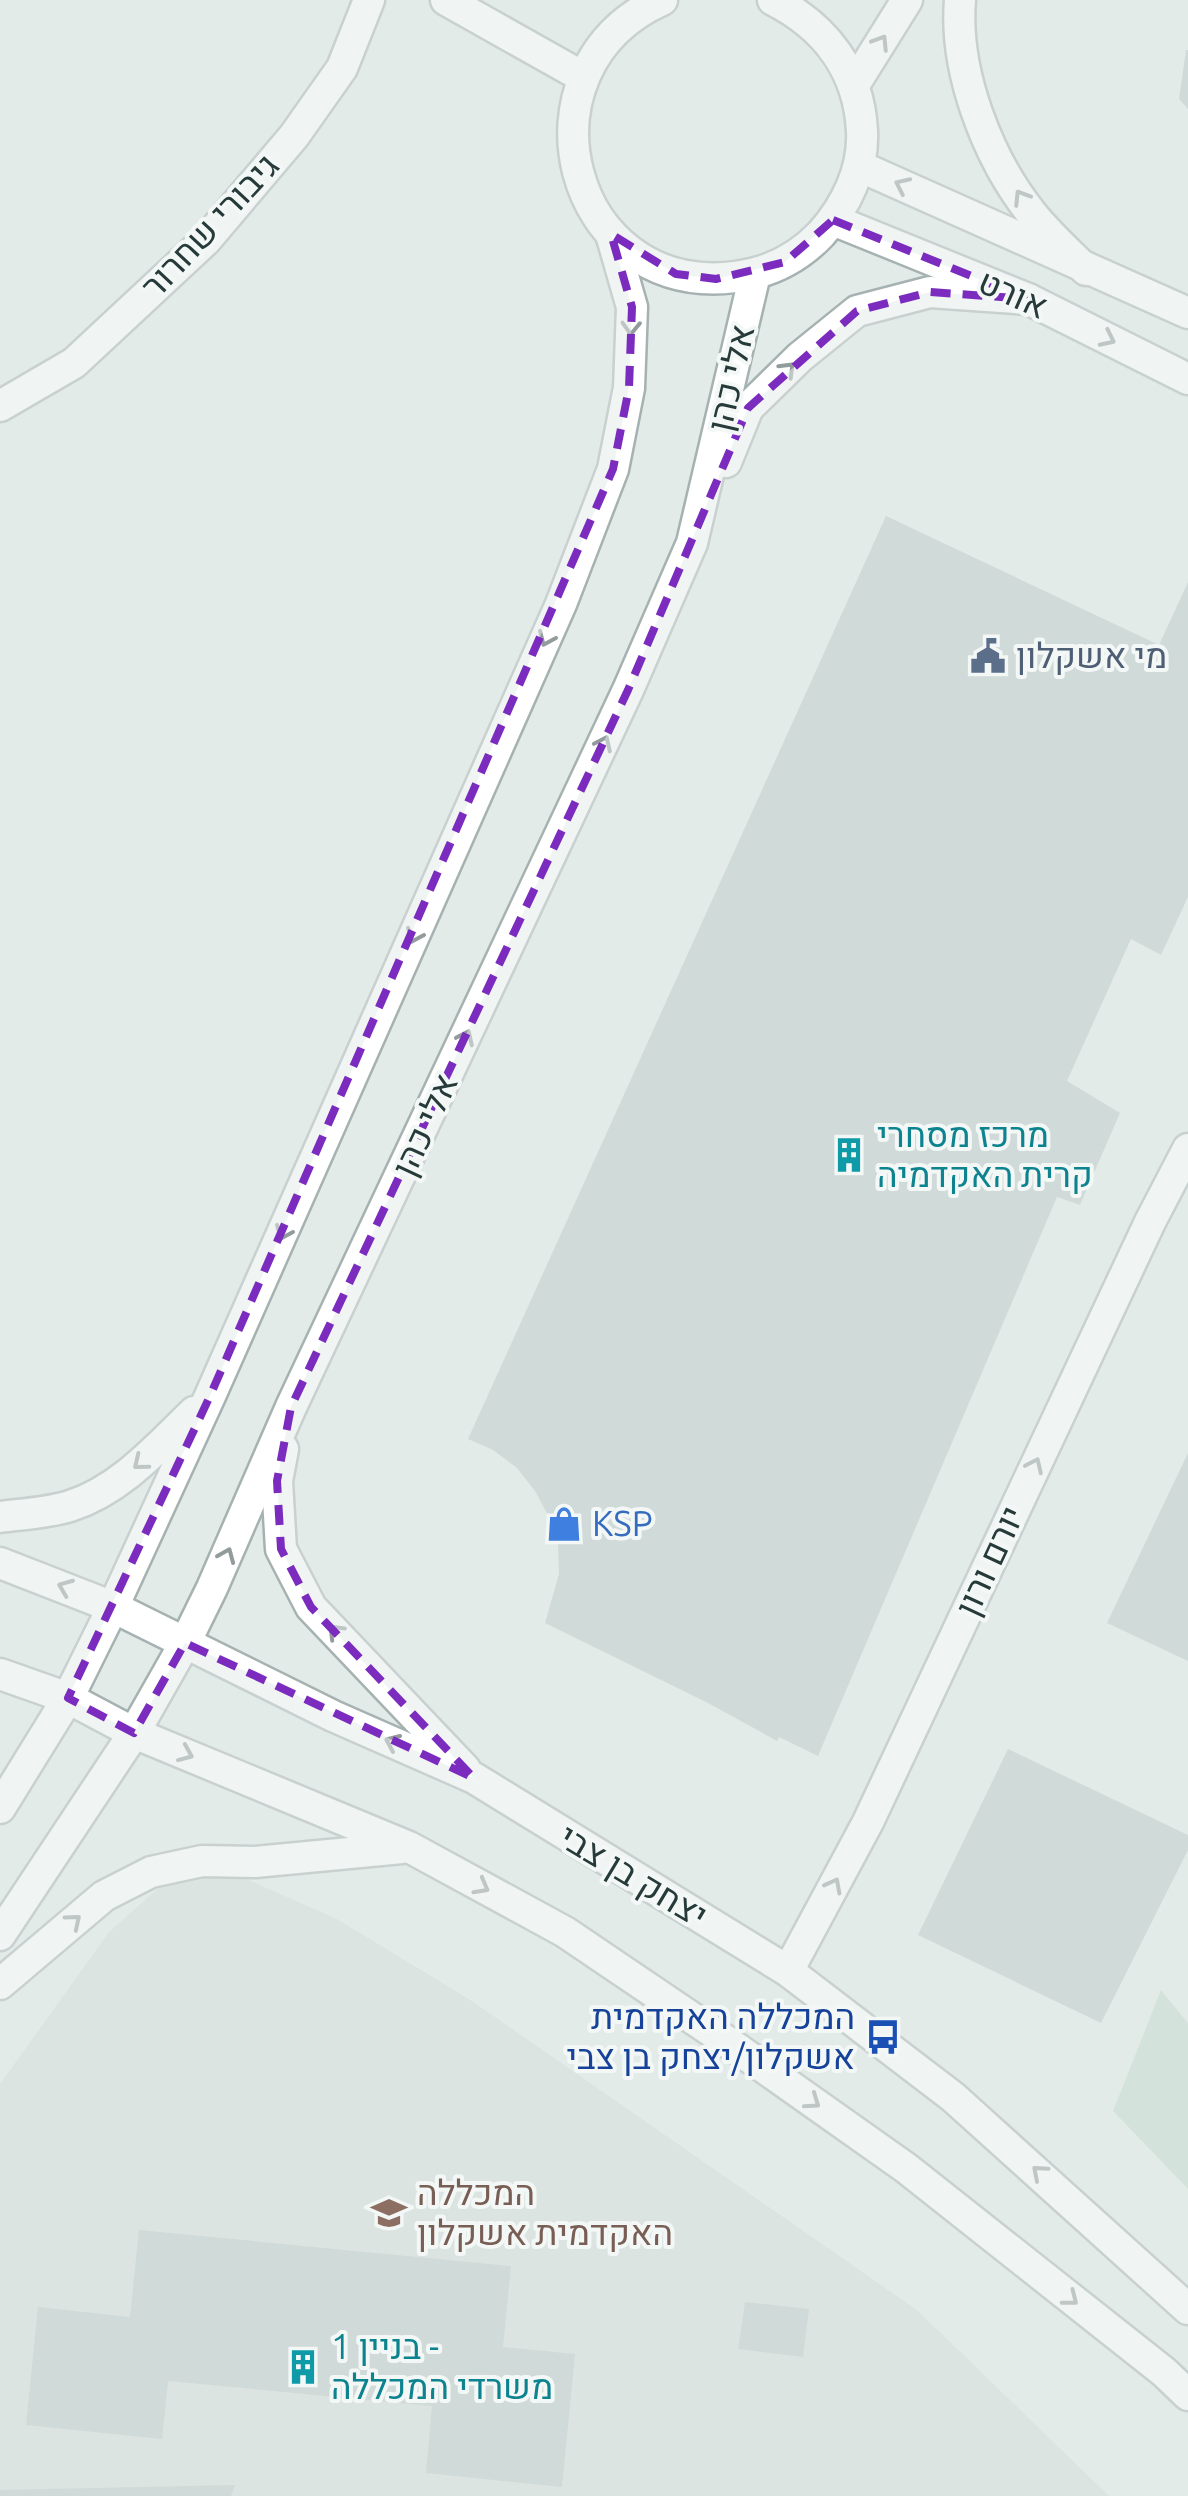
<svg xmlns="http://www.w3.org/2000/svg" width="1188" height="2496" font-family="Ubuntu,Heebo,sans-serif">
  <rect width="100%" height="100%" fill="#e3ebe9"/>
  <path fill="#d2dbd8" d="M237,1875l100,44 135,82 445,309 192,186h-1109v-412l109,-152 63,-56z"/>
  <path fill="#bfdacb" d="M1161,1990l27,33v166l-75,-78z"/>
  <g fill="#b9c6c3">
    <path d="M1186,50h2v59l-9,-10z"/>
    <path d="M886,516l273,129 29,-63v315l-27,58 -30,-16 -64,142 53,32 -40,92 -23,-8 -239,559 -39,-19 -2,4 -69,-38 -163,-80 14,-49 -1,-30 -9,-27 -14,-26 -18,-23 -24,-18 -25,-11z"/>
    <path d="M1188,1453v208l-81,-38z"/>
    <path d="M1008,1749l180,86v15l-87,173 -183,-88z"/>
    <path d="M139,2230l372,36 -8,81 72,7 -13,133 -136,-14 6,-67 -264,-25 -6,58 -136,-14 12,-118 92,10z"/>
    <path d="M745,2302l64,7 -6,48 -65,-8z"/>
    <path d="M235,2485l-4,11h-231v-6z"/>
  </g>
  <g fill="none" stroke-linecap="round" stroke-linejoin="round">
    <defs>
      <path id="service" d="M0,406l74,-43 132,-123 88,-104 48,-68 27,-68"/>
      <g id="minor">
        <path d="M446,0l137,77"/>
        <path d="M859,166l329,147"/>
        <path d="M833,220l195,79 160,80"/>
        <path d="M788,1971l80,-149 282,-600 38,-73"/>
      </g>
      <g id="tertiary">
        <path d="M662,0c-153,68 -95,298 73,277 33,-4 63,-19 86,-43 25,-28 43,-65 41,-103 -3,-60 -36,-104 -89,-131"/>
        <path d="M960,0c-6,72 28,159 72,214 16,20 36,38 54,56"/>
        <path d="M854,85l53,-85"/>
        <path d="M726,462l22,-54 52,-51 57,-46 73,-19 98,7"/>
        <path d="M283,1449l-6,32 4,68 30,58 154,162"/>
        <path d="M0,1517c23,-3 48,-4 70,-11 50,-16 87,-58 124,-94"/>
        <path d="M0,1563l113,44 220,109 141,62 314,193 165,126 235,212"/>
        <path d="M0,1674l68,24 66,35 275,114 156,85 167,113 174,123 258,204 24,23"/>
        <path d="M0,1808l68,-110 45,-91 97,-211 351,-792 52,-135 16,-81 3,-81 -21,-73"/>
        <path d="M0,1935l134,-202 51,-90 27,-55 79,-181 337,-717 64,-147 63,-269"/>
        <path d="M0,1984l104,-88 47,-24 51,-11 53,1 147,-14"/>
      </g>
    </defs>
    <use href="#service" stroke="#a6b2b1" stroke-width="35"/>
    <use href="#minor" stroke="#a6b2b1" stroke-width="35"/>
    <use href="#tertiary" stroke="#a6b2b1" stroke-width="35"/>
    <use href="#service" stroke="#fff" stroke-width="30"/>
    <use href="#minor" stroke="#fff" stroke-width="30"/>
    <use href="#tertiary" stroke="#fff" stroke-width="30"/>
  </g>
  <defs><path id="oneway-chevron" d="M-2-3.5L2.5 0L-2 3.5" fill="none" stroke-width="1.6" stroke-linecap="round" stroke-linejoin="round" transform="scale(2.5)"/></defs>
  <g stroke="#929c9c">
    <use href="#oneway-chevron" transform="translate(881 42) rotate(-58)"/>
    <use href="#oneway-chevron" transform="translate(902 185) rotate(-155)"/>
    <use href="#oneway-chevron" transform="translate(1021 197) rotate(-122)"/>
    <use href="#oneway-chevron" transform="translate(631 328) rotate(92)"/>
    <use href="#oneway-chevron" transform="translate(1108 339) rotate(26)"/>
    <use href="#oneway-chevron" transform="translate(788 369) rotate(-45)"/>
    <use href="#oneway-chevron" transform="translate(546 639) rotate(114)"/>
    <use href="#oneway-chevron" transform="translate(604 743) rotate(-65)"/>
    <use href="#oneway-chevron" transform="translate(414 936) rotate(114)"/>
    <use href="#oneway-chevron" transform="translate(466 1037) rotate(-65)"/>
    <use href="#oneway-chevron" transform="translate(283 1233) rotate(114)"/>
    <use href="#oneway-chevron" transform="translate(140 1463) rotate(141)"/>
    <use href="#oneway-chevron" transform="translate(1035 1465) rotate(-65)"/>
    <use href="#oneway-chevron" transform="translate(227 1555) rotate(-67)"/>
    <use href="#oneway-chevron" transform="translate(65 1587) rotate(-158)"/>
    <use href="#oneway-chevron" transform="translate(335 1631) rotate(-134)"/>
    <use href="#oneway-chevron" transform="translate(392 1742) rotate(-156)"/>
    <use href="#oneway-chevron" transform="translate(186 1754) rotate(23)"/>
    <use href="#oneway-chevron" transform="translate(834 1885) rotate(-62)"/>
    <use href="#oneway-chevron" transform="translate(482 1887) rotate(29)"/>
    <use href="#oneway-chevron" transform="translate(74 1921) rotate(-40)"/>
    <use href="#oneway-chevron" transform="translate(813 2102) rotate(35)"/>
    <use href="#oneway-chevron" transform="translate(1039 2172) rotate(-139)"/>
    <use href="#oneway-chevron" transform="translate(1071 2299) rotate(38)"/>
  </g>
  <path d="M0 0H1188V2496H0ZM833,220l195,79 -98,-7 -73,19 -109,97 -120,282 -337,717 -14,74 4,68 30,58 163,171 -289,-135 -51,90 -66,-35 142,-302 403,-927 16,-81 3,-81 -21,-73 65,40 40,5 69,-17z" fill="#e3ebe9" fill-opacity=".55" fill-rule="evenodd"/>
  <path fill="none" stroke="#7b2cbf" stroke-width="8" stroke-dasharray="20 12" stroke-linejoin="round" d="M833,220l195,79 -98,-7 -73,19 -109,97 -120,282 -337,717 -14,74 4,68 30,58 163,171 -289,-135 -51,90 -66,-35 142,-302 403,-927 16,-81 3,-81 -21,-73 65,40 40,5 69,-17z"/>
  <defs>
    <symbol id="civic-bare" viewBox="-9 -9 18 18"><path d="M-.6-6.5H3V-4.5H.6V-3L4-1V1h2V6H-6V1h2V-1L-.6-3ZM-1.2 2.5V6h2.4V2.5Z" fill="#5c6f8a" stroke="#f3f8f7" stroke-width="2.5" paint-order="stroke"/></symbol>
    <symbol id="building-bare" viewBox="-9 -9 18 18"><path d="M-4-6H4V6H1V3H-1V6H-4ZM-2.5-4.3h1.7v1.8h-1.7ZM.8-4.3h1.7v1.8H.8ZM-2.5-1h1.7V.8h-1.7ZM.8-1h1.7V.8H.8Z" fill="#0f9aa8" stroke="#f3f8f7" stroke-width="2.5" paint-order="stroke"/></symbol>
    <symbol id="shop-bare" viewBox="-9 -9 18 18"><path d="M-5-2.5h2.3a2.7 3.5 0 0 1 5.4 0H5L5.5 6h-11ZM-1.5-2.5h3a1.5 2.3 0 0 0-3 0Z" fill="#3f7fe0" stroke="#f3f8f7" stroke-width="2.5" paint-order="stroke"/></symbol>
    <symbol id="bus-bare" viewBox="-9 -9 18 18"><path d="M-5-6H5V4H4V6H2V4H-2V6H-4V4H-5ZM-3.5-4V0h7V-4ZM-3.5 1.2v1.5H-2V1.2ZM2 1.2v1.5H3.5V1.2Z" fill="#1a4fb4" stroke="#f3f8f7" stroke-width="2.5" paint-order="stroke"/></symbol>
    <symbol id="university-bare" viewBox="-9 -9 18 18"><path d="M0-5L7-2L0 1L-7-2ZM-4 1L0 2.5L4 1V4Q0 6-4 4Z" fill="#8d6e63" stroke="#f3f8f7" stroke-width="2.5" paint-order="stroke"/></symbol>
  </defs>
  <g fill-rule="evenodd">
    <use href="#civic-bare" x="963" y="631" width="50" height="50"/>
    <use href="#building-bare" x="824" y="1130" width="50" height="50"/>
    <use href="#shop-bare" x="539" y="1499" width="50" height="50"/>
    <use href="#bus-bare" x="858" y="2012" width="50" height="50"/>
    <use href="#university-bare" x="364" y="2188" width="50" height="50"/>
    <use href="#building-bare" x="278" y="2342" width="50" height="50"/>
  </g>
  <g text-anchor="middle" stroke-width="8" stroke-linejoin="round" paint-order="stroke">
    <g font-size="35" fill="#253a39" stroke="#f3f8f7">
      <text transform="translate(210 226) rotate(-47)" y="12">גיבורי שחרור</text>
      <text transform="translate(1013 294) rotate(24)" y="12">אורט</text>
      <text transform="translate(731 378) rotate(-77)" y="12">אלי כהן</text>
      <text transform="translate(425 1125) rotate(-65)" y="12">אלי כהן</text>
      <text transform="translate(990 1561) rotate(-65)" y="12">יורם ורון</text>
      <text transform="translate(633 1876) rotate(31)" y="12">יצחק בן צבי</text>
    </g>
    <g font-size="35" fill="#4e5e75" stroke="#f3f8f7" text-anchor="start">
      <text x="1016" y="668">מי אשקלון</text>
    </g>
    <g font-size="35" fill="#0d838f" stroke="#f3f8f7" text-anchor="start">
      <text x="877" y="1147">מרכז מסחרי<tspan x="877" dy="40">קרית האקדמיה</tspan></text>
      <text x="331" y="2359">בניין 1 -<tspan x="331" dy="40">משרדי המכללה</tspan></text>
    </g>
    <g font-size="35" fill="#366cbe" stroke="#f3f8f7" text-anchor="start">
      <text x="592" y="1536">KSP</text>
    </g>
    <g font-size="35" fill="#164399" stroke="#f3f8f7" text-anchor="end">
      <text x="855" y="2029">המכללה האקדמית<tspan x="855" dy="40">אשקלון/יצחק בן צבי</tspan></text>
    </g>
    <g font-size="35" fill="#785e54" stroke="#f3f8f7" text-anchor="start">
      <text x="417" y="2205">המכללה<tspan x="417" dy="40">האקדמית אשקלון</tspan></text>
    </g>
  </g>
</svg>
